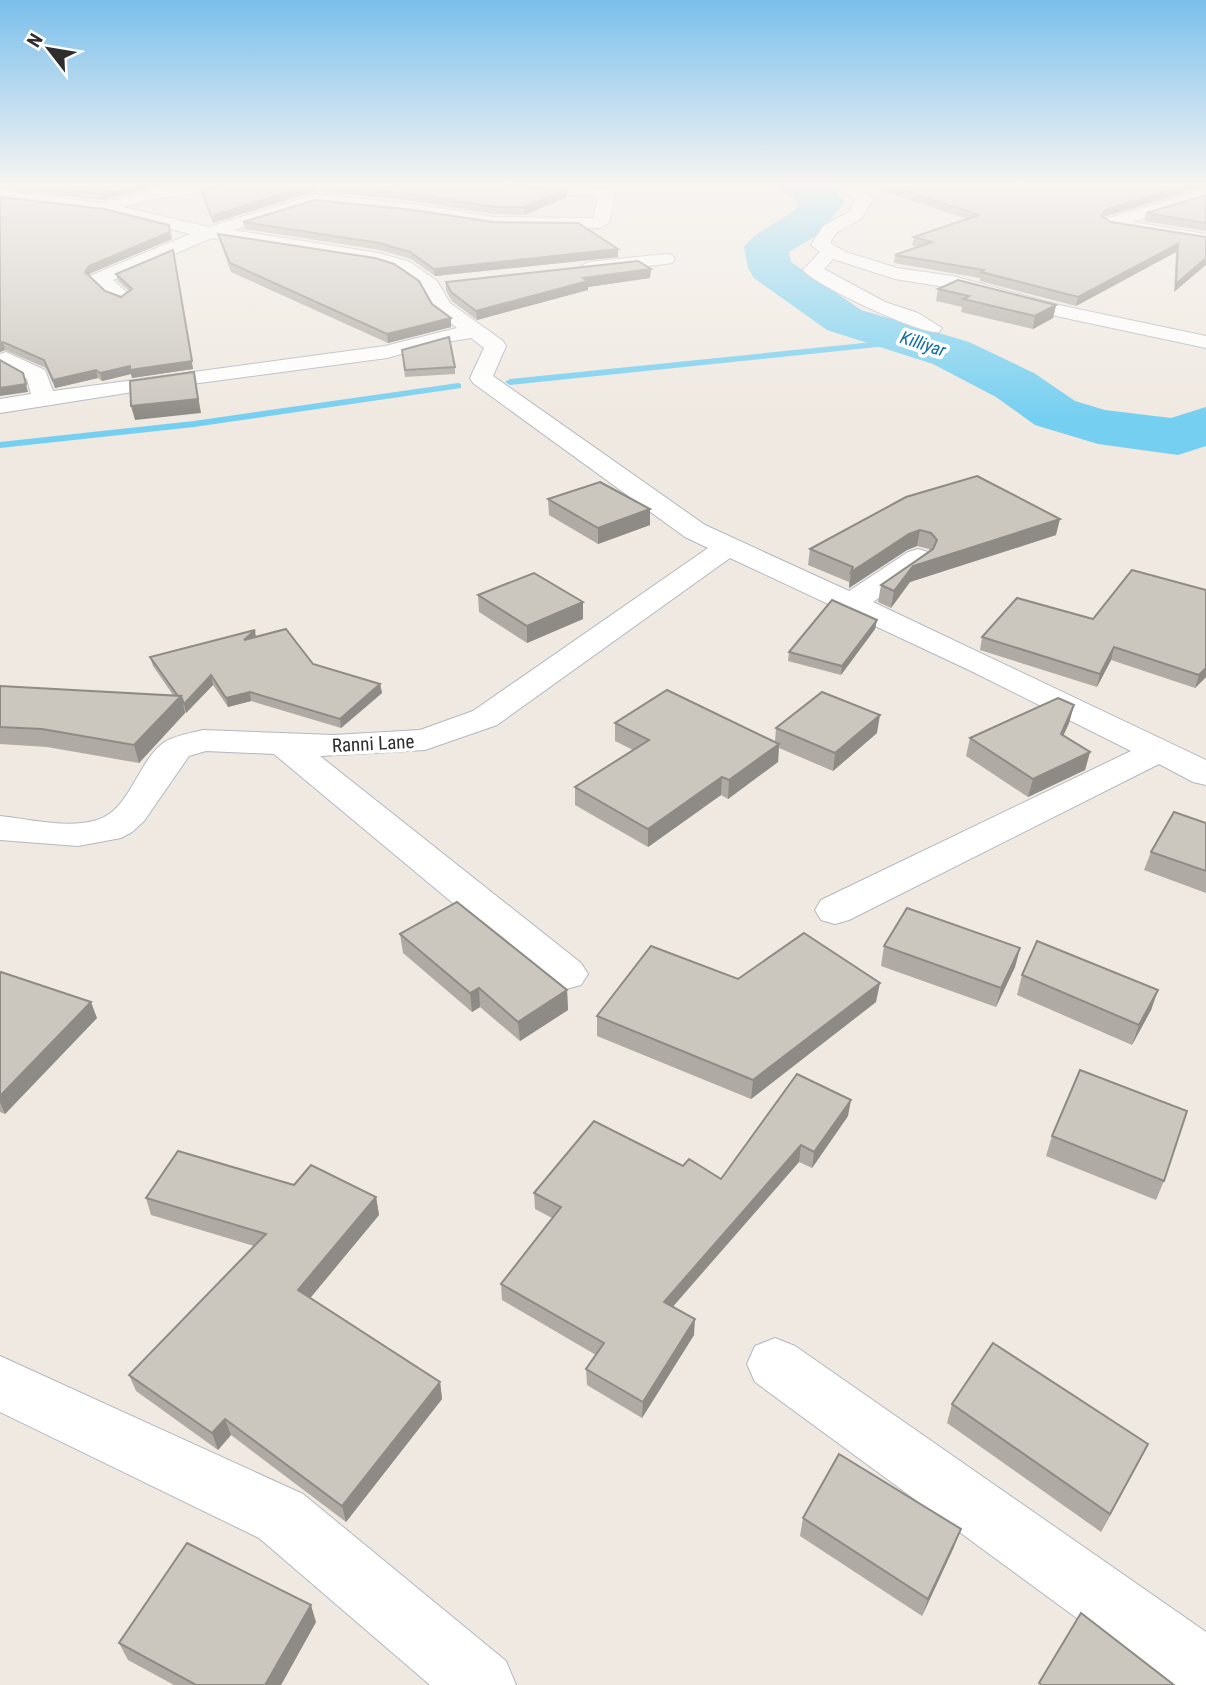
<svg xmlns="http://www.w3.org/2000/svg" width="1206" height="1685" font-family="'Roboto Condensed',sans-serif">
  <rect width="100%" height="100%" fill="#efe9e1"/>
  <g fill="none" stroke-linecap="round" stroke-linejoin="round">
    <g fill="#75cff0" fill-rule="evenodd">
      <path d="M913,338l3,1v4l-406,42 -5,-3 5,-3z"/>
      <path d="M458,383l3,1v4l-267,39 -194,21v-6l194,-21z"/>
    </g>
    <path fill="#75cff0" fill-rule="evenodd" d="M775,182c27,0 53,-5 70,20l-26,32 -30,18 2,10 70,48 108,32 65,31 41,28 30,9 66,8 35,-11v39l-28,9 -80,-11 -63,-19 -39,-28 -63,-33 -106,-34 -73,-52 -6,-10 -4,-21c14,-19 41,-26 57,-43l-20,-14z"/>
    <defs>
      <g id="minor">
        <path d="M215,182h51l-8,5 -99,11 -36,9 86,20 106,-33 99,10 80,13 99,1 5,-21 -125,-9 -8,-5 58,-1 90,8 2,3 -6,30 -9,5 -106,-1 -80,-13 -98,-10 -83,26 146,23 31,9 27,19 13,22 53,38 3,5 -13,30 212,149 144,66 59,-39 10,-3 10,3 4,6 -4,6 -55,38 333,158v25l-13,-3 -34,-18 -310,156 -14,4 -14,-4 -6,-10 6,-10 310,-149 -160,-80 -241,-113 -233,167 -72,25 -105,6 261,207 7,11 -7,11 -15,4 -15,-4 -277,-231 -68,-3 -17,5 -45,65 -12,11 -11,6 -43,8 -78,-6v-24c29,3 68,13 97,4 33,-10 40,-57 66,-77 10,-7 28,-10 40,-13l131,5 86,-5 53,-19 235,-163 -23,-11 -212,-154 -3,-5 14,-30 -13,-10 -30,5 -54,15 -248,33 -139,22v-14l31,-5 -4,-15 -27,-14v-11l6,-2 39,18 8,21 332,-45 72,-18 -22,-17 -13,-23 -26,-18 -20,-7 -164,-25 -99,42 18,16 -10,6c-11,-3 -24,-14 -32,-23l3,-4 98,-41 -84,-21 -106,-13v-10l102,13 56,-15z"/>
        <path d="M831,182h19l23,17 -12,20 -25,14 -6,10 16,9 51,16 56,8 106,29 147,31v12l-150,-32 -105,-28 -56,-9 -62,-20 -9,10 61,33 33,11 24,15 -3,4c-16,4 -125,-47 -136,-62l17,-18 -9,-7 12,-19 26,-14 7,-12z"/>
        <path d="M1206,189v10l-73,23 73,12v10l-95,-16 -9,-5 3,-4z"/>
        <path d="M666,254l6,1 3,4 -3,4 -84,11 -9,-6 9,-6z"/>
        <path d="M775,1338l20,8 411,286v53h-38l-413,-303 -8,-18 8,-18z"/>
        <path d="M0,1356l303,138 203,167 10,24h-86l-171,-147 -259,-126z"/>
      </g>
    </defs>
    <use href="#minor" stroke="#b4b7c1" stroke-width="2"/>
    <use href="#minor" fill="#fff" fill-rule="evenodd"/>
  </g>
  <g fill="#afaba4">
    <path d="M0,182h162l1,3 -61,15 -102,-12z"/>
    <path d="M258,182l214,1 95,7v7l-42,18 -31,-1 -80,-13 -99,-10 -102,32 -11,-27 -1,-7z"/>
    <path d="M864,182h342v5l-102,30 7,5 95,15 -32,55 2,-40 -100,54 -96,-25v-3l-86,-15 1,-8 23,-8 -6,-2 2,-8 53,-18 -103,-34z"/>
    <path d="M1206,195v36l-62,-10 2,-8z"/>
    <path d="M0,197l169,28 3,14 -81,34 -2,3 16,15 16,6 8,-6 -11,-10 -2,-7 57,-24 20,119 -61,9 -1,-4 -29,7 -4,-3 -43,10 -9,-20 -41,-18 -5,2z"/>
    <path d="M243,222l375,27v8l-183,19 -24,-17 -31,-9 -136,-21z"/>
    <path d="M218,234l214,70 19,14v9l-63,16 -157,-71 -11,-30z"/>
    <path d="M651,269l-1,9 -62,9v3l-111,30 -25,-19 -6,-10v-9z"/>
    <path d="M938,289l118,16 -3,13 -20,11 -72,-17 1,-5 -26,-6z"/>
    <path d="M402,350l53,17v7l-50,3z"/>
    <path d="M906,497l150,38 -146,47 -19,26 -13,-6 3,-17 49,-34 -1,-2 -12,-3 -10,4 -58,38v-6l-41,-17 2,-16z"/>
    <path d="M548,499l102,10v16l-52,19 -49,-29z"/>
    <path d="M478,595l105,24 -56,24 -48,-31z"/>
    <path d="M1017,598l189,79 -11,11 -84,-28 -14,27 -117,-37 2,-13z"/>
    <path d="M877,620l-2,9 -34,46 -53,-14 1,-9z"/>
    <path d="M256,637l57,27 67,20 2,9 -41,35 -90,-27 -23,6 -15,-22 -27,28 -1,-1v1l-46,50 -92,-16 -47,-3v-58l173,9 -20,-29 -3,-9z"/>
    <path d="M1074,705l-5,18 -6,13 27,16 -5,18 -57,27 -62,-41 4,-18z"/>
    <path d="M615,723l160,19 1,-14 101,5 -44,38 -54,-23 -1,14 -50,37 -7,-4 -73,52 -73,-42v-18l58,-37 -18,-9z"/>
    <path d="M1206,823v70l-62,-23 7,-18z"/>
    <path d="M400,934l167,56 1,20 -48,31 -40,-34 -8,5 -69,-59z"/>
    <path d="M884,946l136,2 -5,19 -19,40 -115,-41z"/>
    <path d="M0,974l97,44 -92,96 -5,-2z"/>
    <path d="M1022,975l136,15 -7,20 -19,35 -115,-50z"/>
    <path d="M738,979l138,23 -125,97 -154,-63v-20z"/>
    <path d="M848,1116l-36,52 -13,-6 -126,144 21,29 -52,83 -55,-33 -1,-16 10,-14 -94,-55 -1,-16 51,-66 -17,-9 -1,-16 149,-27 38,13z"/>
    <path d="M1052,1136l112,45 -8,19 -110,-44z"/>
    <path d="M294,1185l82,12 3,18 -69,83 130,84 2,17 -96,123 -115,-87 -13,15 -82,-59 -7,-16 125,-129 -103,-31 -5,-17z"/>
    <path d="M952,1404l196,40 -47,88 -154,-109z"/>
    <path d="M803,1518l151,29 -32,69 -122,-80z"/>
    <path d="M316,1622l-35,63h-107l-46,-25 -9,-17z"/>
  </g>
  <g fill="#8e8b86">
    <path d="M149,182h13l1,3 -61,15 -2,-6z"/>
    <path d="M1197,182h9l-1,4 -101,30 -5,8 2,-8 5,-7z"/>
    <path d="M314,184l1,7 -102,32 -2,-7z"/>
    <path d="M567,190v7l-42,18 -1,-8z"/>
    <path d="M170,232l2,7 -81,34 -5,6 -1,-7 4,-6z"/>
    <path d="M1178,244l-2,8 -100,54 2,-9z"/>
    <path d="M618,249v8l-183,19 -1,-7z"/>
    <path d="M173,250l20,119 -61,9 -1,-4 -29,7 -2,-8 30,-7z"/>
    <path d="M1206,258v7l-32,27 2,-8z"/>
    <path d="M651,269l-1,9 -62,9v3l-111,30 -1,-9 107,-33z"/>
    <path d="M1056,305l-3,13 -20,11 2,-13z"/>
    <path d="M451,318v9l-63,16 -1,-9z"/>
    <path d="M3,342l2,8 -5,2v-9z"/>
    <path d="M96,370l2,8 -43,10 -2,-8z"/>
    <path d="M194,372l7,41 -66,7 -4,-14z"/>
    <path d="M26,384l2,8 -28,4v-8z"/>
    <path d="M650,509v16l-52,19v-16z"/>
    <path d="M1060,519l-4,16 -146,47 -19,26 3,-17 19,-25z"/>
    <path d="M920,530l-3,16 -10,4 -58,38 2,-16 58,-38z"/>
    <path d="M583,602v17l-56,24v-17z"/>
    <path d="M877,620l-2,9 -34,46 1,-9z"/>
    <path d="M255,630l1,8 -12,2z"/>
    <path d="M1114,647l-3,13 -14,27 3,-13z"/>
    <path d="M1206,668v9l-11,11 4,-13z"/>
    <path d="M211,675l2,10 -27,28 -2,-9z"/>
    <path d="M380,684l2,9 -41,35 -1,-9z"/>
    <path d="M250,692l1,9 -23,6 -2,-9z"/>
    <path d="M181,696l4,17 -46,50 -5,-18z"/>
    <path d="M1074,705l-5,18 -13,29 5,-18z"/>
    <path d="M880,715l-3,18 -44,38 2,-18z"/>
    <path d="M779,744l-1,18 -50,37 1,-19z"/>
    <path d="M1090,752l-5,18 -57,27 5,-18z"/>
    <path d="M722,777l-1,18 -73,52v-18z"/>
    <path d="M1020,948l-5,19 -19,40 5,-19z"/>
    <path d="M880,983l-4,19 -125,97 2,-19z"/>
    <path d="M479,988l1,19 -8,5 -2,-19z"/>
    <path d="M567,990l1,20 -48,31 -2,-19z"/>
    <path d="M1158,990l-7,20 -19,35 7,-20z"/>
    <path d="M91,1002l6,16 -92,96 -5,-12v-6z"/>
    <path d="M851,1100l-3,16 -36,52 2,-16z"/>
    <path d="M801,1145l-2,17 -136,156 1,-16z"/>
    <path d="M376,1197l3,18 -77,93 -4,-18z"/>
    <path d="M695,1319l-1,16 -52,83 1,-16z"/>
    <path d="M440,1382l2,17 -96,123 -4,-16z"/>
    <path d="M225,1419l6,16 -13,15 -6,-17z"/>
    <path d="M1148,1444l-9,18 -38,70 9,-18z"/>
    <path d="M961,1529l-7,18 -32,69 6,-17z"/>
    <path d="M311,1605l5,17 -35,63h-16z"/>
  </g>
  <g fill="#cbc7bf" stroke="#8e8b86" stroke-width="2">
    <path d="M5,182h144l-49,12z"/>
    <path d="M258,182h212l2,1 95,7 -43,17h-30l-80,-13 -100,-10 -103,32 -10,-27z"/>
    <path d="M877,182h320l-91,27 -5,7 10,6 95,15v21l-30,26 2,-40 -100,53 -97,-25 3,-2 -89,-15 37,-13 -18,-5 65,-22z"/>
    <path d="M1206,195v28l-60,-10z"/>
    <path d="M0,197l104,12 65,16 1,7 -81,34 -4,6 20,19 16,6 11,-8 -16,-15 57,-24 19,111 -62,9v-4l-30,7 -4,-3 -43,10 -9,-20 -41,-18 -3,1z"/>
    <path d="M315,200l98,10 81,12 84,1 40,26 -184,20 -24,-17 -31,-9 -136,-21z"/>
    <path d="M218,234l157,24 19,6 25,17 13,23 19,14 -64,16 -157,-71z"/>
    <path d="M638,261l13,8 -68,9 5,3 -112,30 -25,-19 -5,-10z"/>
    <path d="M958,280l98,25 -21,11 -72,-17 6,-3 -31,-7z"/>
    <path d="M449,337l6,30 -50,3 -3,-20z"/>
    <path d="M0,360l23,13 3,11 -26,4z"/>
    <path d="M194,372l4,27 -67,7 -1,-25z"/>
    <path d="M977,476l83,43 -147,47 -19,25 -13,-6 52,-36 4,-9 -6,-7 -11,-3 -11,4 -58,38 2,-5 -43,-18 96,-52z"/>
    <path d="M600,482l50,27 -52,19 -50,-29z"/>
    <path d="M1132,570l74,20v78l-7,7 -85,-28 -14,27 -118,-37 35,-39 76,21z"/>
    <path d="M534,573l49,29 -56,24 -49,-31z"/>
    <path d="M832,600l45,20 -35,46 -53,-14z"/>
    <path d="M286,629l27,35 67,20 -40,35 -90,-27 -24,6 -15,-23 -27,29 -3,-8h-3l-28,-39 105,-27 -11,10z"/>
    <path d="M0,686l181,10 -47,49 -92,-16 -42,-2z"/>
    <path d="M667,690l112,54 -50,36 -7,-3 -74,52 -73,-42 74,-47 -34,-17z"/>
    <path d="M822,692l58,23 -45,38 -59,-25z"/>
    <path d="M1058,698l16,7 -13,29 29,18 -57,27 -63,-41z"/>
    <path d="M1174,812l32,11v48l-55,-19z"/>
    <path d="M457,902l110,88 -49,32 -39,-34 -9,5 -70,-59z"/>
    <path d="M907,908l113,40 -19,40 -117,-42z"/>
    <path d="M804,933l76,50 -127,97 -156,-64 54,-70 87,33z"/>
    <path d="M1037,941l121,49 -19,35 -117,-50z"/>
    <path d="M1,972l90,30 -91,94v-122z"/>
    <path d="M1080,1070l107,41 -23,70 -112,-45z"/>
    <path d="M797,1074l54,26 -37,52 -13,-7 -137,157 31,17 -52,83 -57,-33 18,-26 -103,-59 60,-77 -27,-14 60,-72 89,45 6,-7 32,20z"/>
    <path d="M178,1151l116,34 17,-20 65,32 -78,93 142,92 -98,124 -117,-87 -13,14 -83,-58 137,-141 -120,-36z"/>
    <path d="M993,1343l155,101 -38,70 -158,-110z"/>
    <path d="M839,1454l122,75 -33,70 -125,-81z"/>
    <path d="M187,1543l124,62 -46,80h-69l-77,-42z"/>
    <path d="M1081,1613l93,72h-132l-3,-2z"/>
  </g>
  <linearGradient id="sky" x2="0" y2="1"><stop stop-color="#7abfeb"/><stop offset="0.44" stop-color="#f8f5f2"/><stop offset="1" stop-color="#f8f5f2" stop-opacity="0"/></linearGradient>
  <rect width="1206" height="418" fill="url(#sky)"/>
  <g text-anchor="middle" stroke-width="7" stroke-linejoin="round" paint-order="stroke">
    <g font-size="18" font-style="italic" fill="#0d6fa3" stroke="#fff">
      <text transform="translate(923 344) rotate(18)" y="6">Killiyar</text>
    </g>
    <g font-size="19" fill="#2e2e2e" stroke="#fff">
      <text transform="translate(373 743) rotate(-3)" y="7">Ranni Lane</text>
    </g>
  </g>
  <g transform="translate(49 49) rotate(301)" stroke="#ffffff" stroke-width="5" paint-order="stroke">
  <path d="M0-5L12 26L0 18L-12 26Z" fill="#2e2e2e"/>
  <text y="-10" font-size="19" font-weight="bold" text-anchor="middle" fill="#2e2e2e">N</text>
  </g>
</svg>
